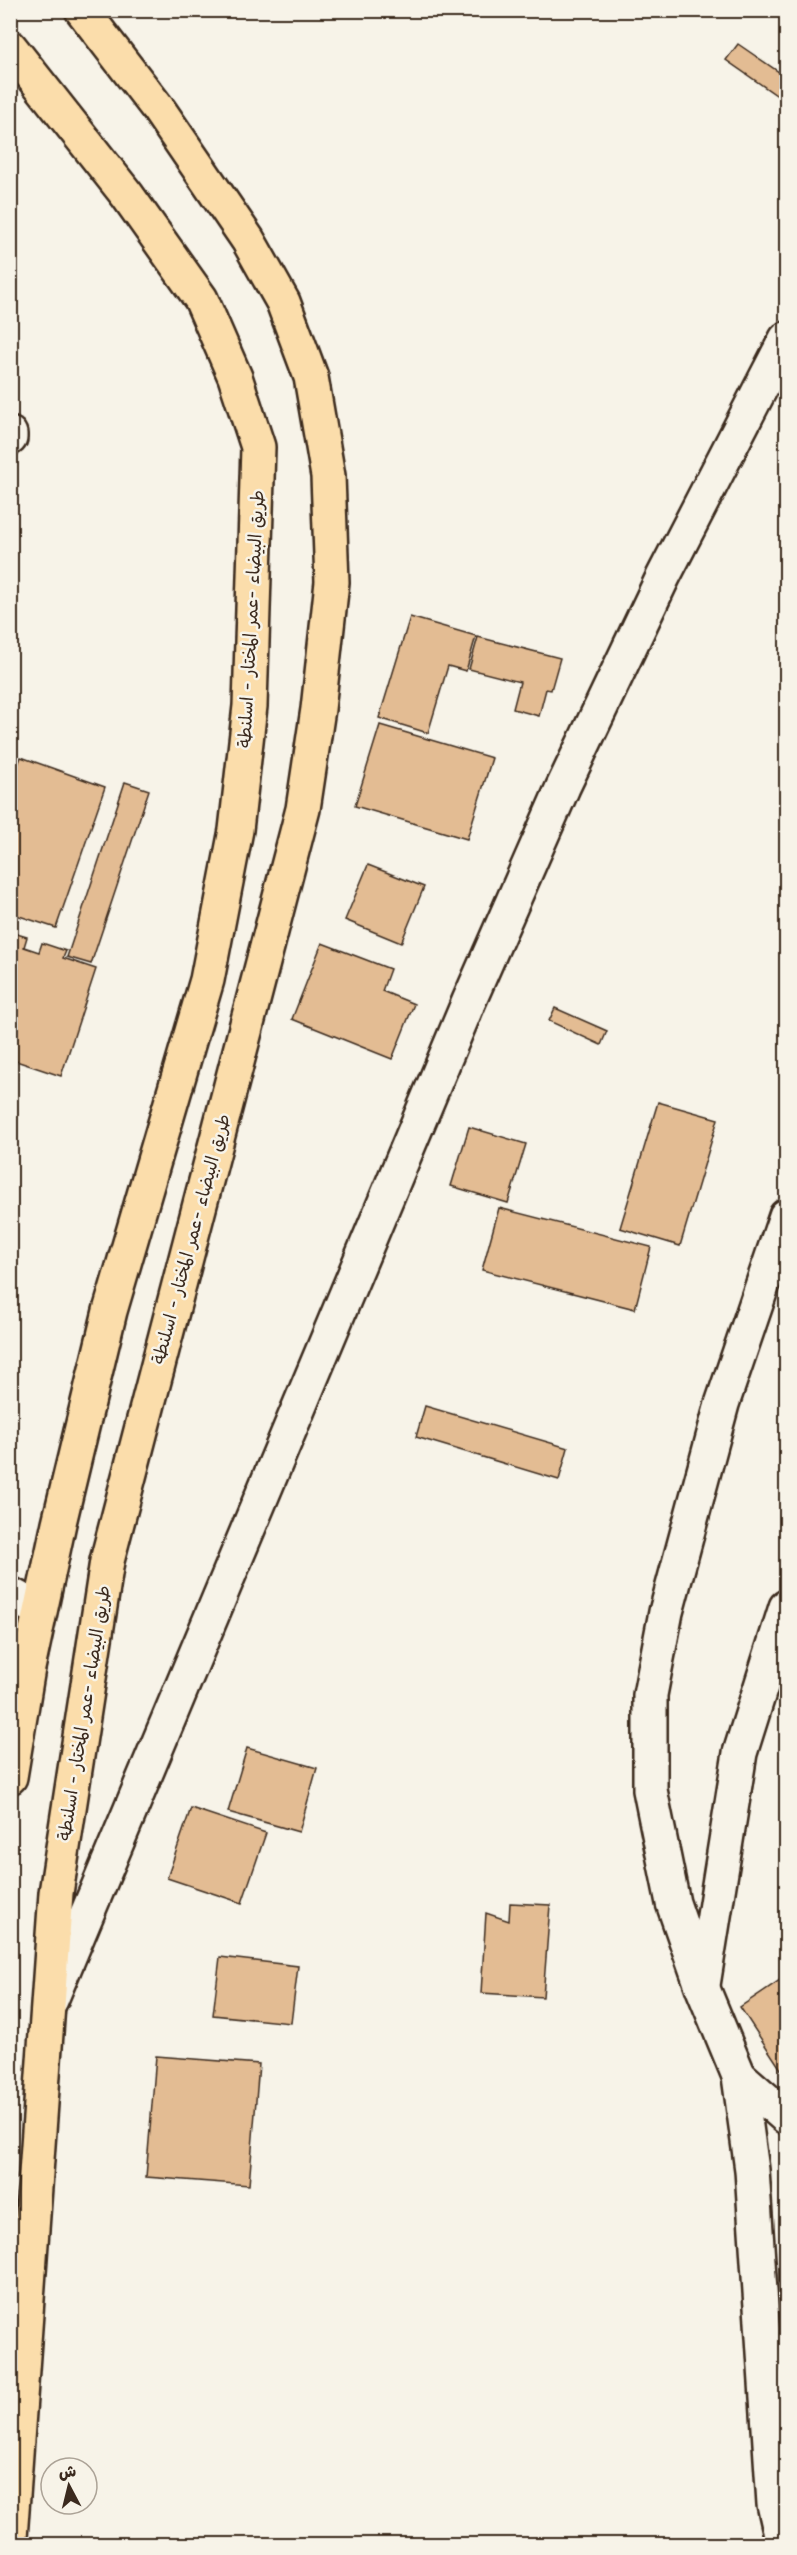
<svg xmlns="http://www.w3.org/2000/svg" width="797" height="2555" font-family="'Playpen Sans','Playpen Sans Arabic',sans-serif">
  <rect width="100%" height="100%" fill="#f7f3e8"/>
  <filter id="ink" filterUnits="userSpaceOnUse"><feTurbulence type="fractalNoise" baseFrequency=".0167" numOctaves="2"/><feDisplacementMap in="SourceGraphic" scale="12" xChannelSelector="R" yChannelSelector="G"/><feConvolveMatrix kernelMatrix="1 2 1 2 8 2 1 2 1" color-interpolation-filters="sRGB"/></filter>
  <g filter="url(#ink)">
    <g fill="#e3bc93" stroke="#3b2a1e" stroke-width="1.5">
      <path d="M738,44l48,33v9l-7,11 -53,-37z"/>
      <path d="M410,617l66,19 -10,35 -18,-5 -20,67 -49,-15z"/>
      <path d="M478,637l82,21 -9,32 -5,-1 -7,27 -26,-7 7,-27 -51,-13z"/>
      <path d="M380,725l112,33 -25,81 -112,-33z"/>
      <path d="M21,757l84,30 -49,141 -46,-15v-128z"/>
      <path d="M125,782l24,8 -58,174 -24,-7z"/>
      <path d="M368,865l56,22 -23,56 -56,-23z"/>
      <path d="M10,932l17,5 -3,10 15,5 3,-9 24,8 -3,7 33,11 -35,107 -51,-17z"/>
      <path d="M322,943l68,26 -8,22 32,13 -22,55 -100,-40z"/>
      <path d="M555,1008l52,23 -6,14 -52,-24z"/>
      <path d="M658,1102l60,17 -38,127 -60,-18z"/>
      <path d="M469,1127l57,17 -18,59 -57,-17z"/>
      <path d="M499,1208l152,39 -16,62 -153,-39z"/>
      <path d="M425,1406l143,42 -9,32 -143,-43z"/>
      <path d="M247,1748l70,20 -18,64 -71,-20z"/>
      <path d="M191,1808l75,25 -24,70 -75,-25z"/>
      <path d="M510,1903l40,2 -7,92 -62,-4 5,-80 23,8z"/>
      <path d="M220,1957l78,9 -7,57 -78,-8z"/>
      <path d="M786,1976v101l-46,-70z"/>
      <path d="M156,2056l103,8 -10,121 -103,-8z"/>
    </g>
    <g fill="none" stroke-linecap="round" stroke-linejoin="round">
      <defs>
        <g id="minor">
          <path d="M10,434v4"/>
          <path d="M10,1594l29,16"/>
          <path d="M703,1985l37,-232 46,-146"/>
          <path d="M51,2000l418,-999 94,-214 100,-210 123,-238"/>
          <path d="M739,2076l47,41"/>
          <path d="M783,2544l-9,-40 -22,-334 -13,-94 -36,-87 -30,-86 -23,-113v-95l16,-83 56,-208 64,-188"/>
        </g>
        <g id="major">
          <path d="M10,47l117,148 74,104 34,78 23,70 -8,259 -14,124 -29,150 -97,331 -51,212 -31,145 -18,109"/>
          <path d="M10,2538l46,-645 51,-332 196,-752 15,-100 14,-127 -4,-106 -17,-99 -28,-75 -35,-62 -89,-130 -77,-100"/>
        </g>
      </defs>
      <use href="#minor" stroke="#3b2a1e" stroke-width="38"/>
      <use href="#major" stroke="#3b2a1e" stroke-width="38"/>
      <use href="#minor" stroke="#f7f3e8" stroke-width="33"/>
      <use href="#major" stroke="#fbddab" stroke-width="33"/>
    </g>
  </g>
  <g text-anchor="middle" stroke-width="5" stroke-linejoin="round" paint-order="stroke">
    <g font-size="18" fill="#3b2a1e" stroke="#f7f3e8">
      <text transform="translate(251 619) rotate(-87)" y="6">طريق البيضاء -عمر المختار - اسلنطة</text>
      <text transform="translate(191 1239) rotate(-75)" y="6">طريق البيضاء -عمر المختار - اسلنطة</text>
      <text transform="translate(84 1713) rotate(-81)" y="6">طريق البيضاء -عمر المختار - اسلنطة</text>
    </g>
  </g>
  <rect width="797" height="2555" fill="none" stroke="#f7f3e8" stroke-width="36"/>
  <rect x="18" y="18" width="761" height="2519" fill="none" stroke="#3b2a1e" stroke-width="2" filter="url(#ink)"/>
  <g transform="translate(69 2486) rotate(353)"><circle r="28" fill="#f7f3e8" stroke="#aca397" stroke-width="1.5"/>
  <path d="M0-4.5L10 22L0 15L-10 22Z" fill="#3b2a1e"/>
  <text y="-9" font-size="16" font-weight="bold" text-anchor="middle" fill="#3b2a1e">ش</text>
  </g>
</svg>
